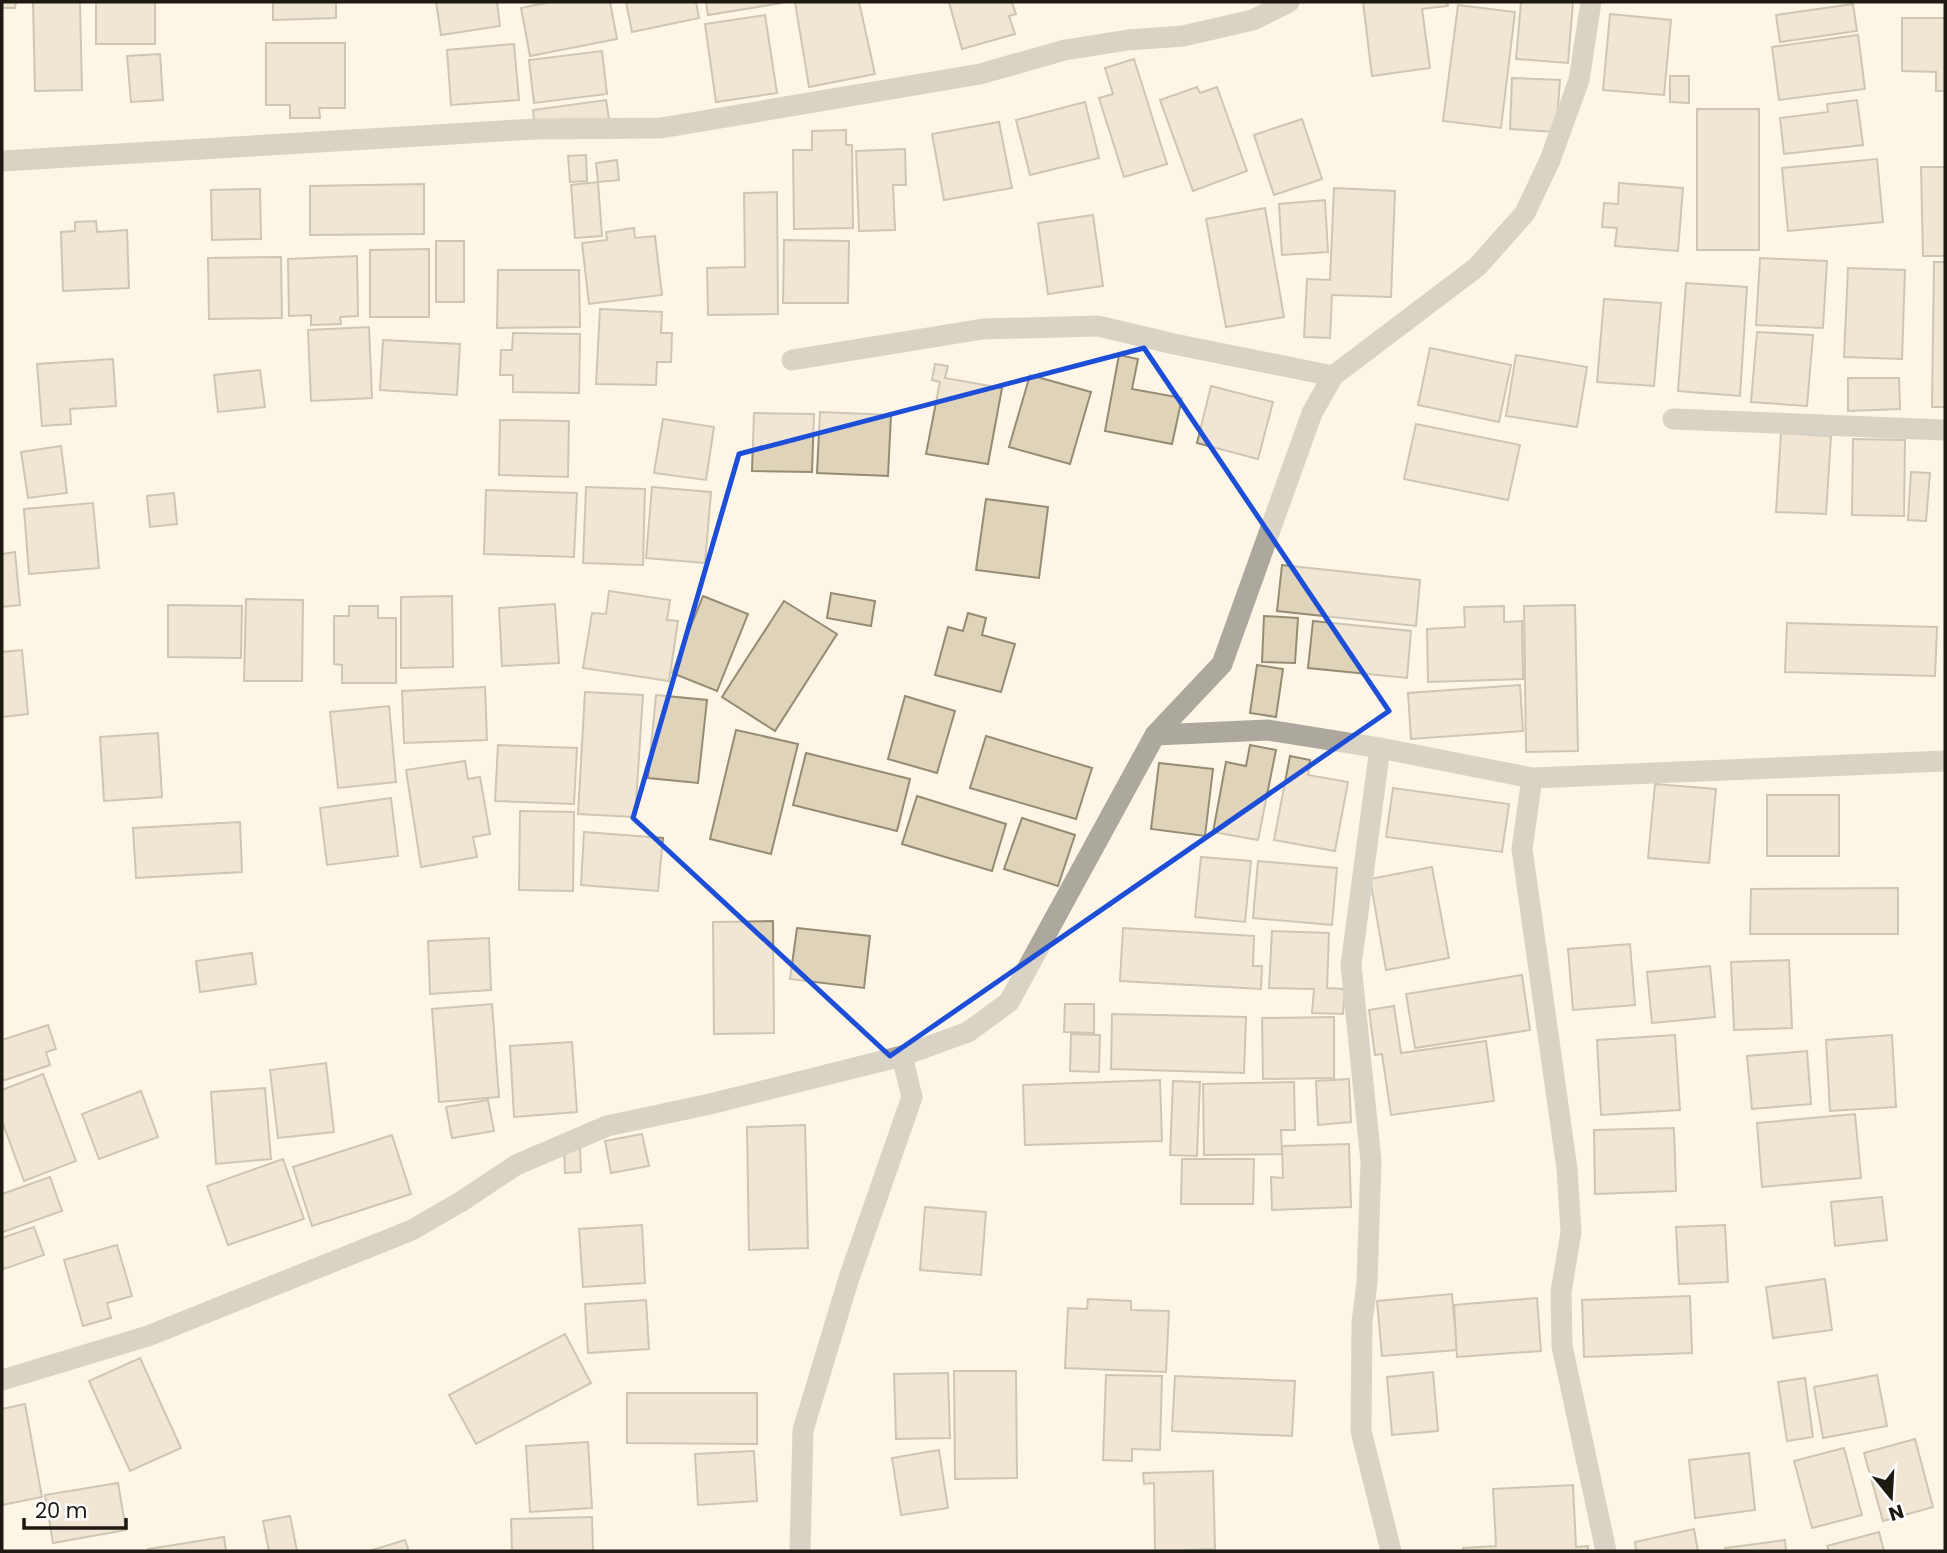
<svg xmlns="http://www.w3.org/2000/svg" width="1947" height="1553" font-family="Poppins,sans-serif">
  <rect width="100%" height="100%" fill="#fdf6e7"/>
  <g fill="#dfd3ba" stroke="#968c74" stroke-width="2">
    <path d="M2,2h14l-1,6h-13z"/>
    <path d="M33,2h47l2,88 -47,1z"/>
    <rect x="96" y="2" width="59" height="42"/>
    <path d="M273,2h63v16l-63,2z"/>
    <path d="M436,2h61l3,24 -59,9z"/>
    <path d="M550,2h60l7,37 -87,17 -9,-48z"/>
    <path d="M626,2h70l3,16 -67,14z"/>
    <path d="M706,2h76v1l-74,12z"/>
    <path d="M795,2h64l16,72 -66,13z"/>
    <path d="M949,2h63l4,12 -7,2 6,18 -53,15z"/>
    <path d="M1363,2h84l1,4 -26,3 8,59 -58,8z"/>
    <path d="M1521,2h52l-5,61 -52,-4z"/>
    <path d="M1853,4l4,27 -77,11 -4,-27z"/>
    <path d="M1458,5l57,7 -14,116 -58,-7z"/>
    <path d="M1610,14l61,6 -7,75 -61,-5z"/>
    <path d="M765,15l12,78 -61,9 -11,-78z"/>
    <path d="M1902,18h43v73h-9v-19l-34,-1z"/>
    <path d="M1858,35l7,54 -86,11 -7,-53z"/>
    <path d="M266,43h79v65h-26l1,10h-30v-13h-24z"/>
    <path d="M514,44l5,56 -68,5 -4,-55z"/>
    <path d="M602,51l5,43 -73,9 -5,-43z"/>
    <path d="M160,54l3,46 -32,2 -4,-46z"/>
    <path d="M1134,59l33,105 -43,13 -25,-79 14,-4 -8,-26z"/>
    <path d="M1670,76h19v27l-19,-1z"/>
    <path d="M1512,78l48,2 -4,52 -46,-3z"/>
    <path d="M1197,87l3,6 17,-6 30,84 -54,20 -33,-91z"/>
    <path d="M606,100l3,19 -74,10 -2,-19z"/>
    <path d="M1857,100l6,45 -79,9 -4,-36 48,-6 -1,-8z"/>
    <path d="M1085,102l14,56 -69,17 -14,-55z"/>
    <rect x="1697" y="109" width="62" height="141"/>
    <path d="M1302,119l20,60 -48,16 -20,-60z"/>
    <path d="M999,122l13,66 -68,12 -12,-66z"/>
    <path d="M846,130v15h6l1,83 -59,1 -1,-79h19v-19z"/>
    <path d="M905,149l1,36h-13l2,45 -36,1 -3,-80z"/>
    <path d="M586,155l1,26 -17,1 -2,-26z"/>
    <path d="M1877,159l6,63 -95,9 -6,-63z"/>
    <path d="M617,160l2,20 -21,2 -2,-19z"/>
    <path d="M1921,167h24v89h-22z"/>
    <path d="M598,182l4,54 -27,2 -4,-53z"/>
    <path d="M1619,183l64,5 -5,63 -63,-5 2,-18 -15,-1 2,-24 14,1z"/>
    <path d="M424,184v50l-114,1v-49z"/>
    <path d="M1334,188l61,3 -4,106 -59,-2 -2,43 -26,-1 3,-58 23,1z"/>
    <path d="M260,189l1,50 -49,1 -1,-50z"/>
    <path d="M777,192l1,122 -70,1 -1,-47 38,-1 -1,-74z"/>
    <path d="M1325,200l3,52 -46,3 -3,-51z"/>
    <path d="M1265,208l19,109 -58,10 -20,-108z"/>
    <path d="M1093,215l10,71 -55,8 -10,-71z"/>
    <path d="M96,221l1,11 30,-2 2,58 -66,3 -2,-59 14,-1v-9z"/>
    <path d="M634,228l1,10 20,-2 7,59 -73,9 -7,-61 25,-3 -1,-8z"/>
    <path d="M784,240l65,1 -1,62h-65z"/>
    <rect x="436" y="241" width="28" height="61"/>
    <path d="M429,249v68h-59v-67z"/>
    <path d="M357,256l1,60 -18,1 1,7 -30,1v-10l-22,1 -1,-57z"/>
    <path d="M281,257l1,61 -73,1 -1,-61z"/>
    <path d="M1760,258l67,3 -4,67 -67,-3z"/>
    <path d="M1934,262h11v145h-13z"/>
    <path d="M1848,268l57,2 -3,89 -58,-2z"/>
    <path d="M498,270h81l1,57 -83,1z"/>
    <path d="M1686,283l61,4 -7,109 -62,-5z"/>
    <path d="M1604,299l57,4 -7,83 -57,-4z"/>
    <path d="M600,309l62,3 -1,21h11l-1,29h-14l-1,23 -60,-1z"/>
    <path d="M369,327l3,71 -61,3 -3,-71z"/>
    <path d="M1757,332l56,3 -6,71 -56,-4z"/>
    <path d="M513,333l67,1 -1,59 -66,-1v-17h-13l1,-25h11z"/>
    <path d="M383,340l77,4 -3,51 -77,-5z"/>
    <path d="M1430,348l81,17 -12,57 -81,-17z"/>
    <path d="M1119,355l19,4 -6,30 50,9 -10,46 -67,-13z"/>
    <path d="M1516,355l71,12 -10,60 -71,-11z"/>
    <path d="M113,359l3,47 -46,3 1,15 -29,2 -5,-62z"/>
    <path d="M935,364l13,2 -3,12 57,10 -14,76 -62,-10 14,-72 -8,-2z"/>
    <path d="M260,370l5,37 -47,5 -4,-37z"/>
    <path d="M1030,375l61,17 -21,72 -61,-17z"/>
    <path d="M1848,378h51l1,31 -52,2z"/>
    <path d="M1211,386l62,16 -15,57 -61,-16z"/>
    <path d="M820,412l71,3 -3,61 -71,-3z"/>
    <path d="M754,413l60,1 -2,58 -60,-1z"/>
    <path d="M663,419l51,8 -8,53 -52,-7z"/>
    <path d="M500,420l69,1 -1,56 -69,-2z"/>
    <path d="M1416,424l104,21 -12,55 -104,-21z"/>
    <path d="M1781,433l50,3 -5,78 -50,-2z"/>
    <path d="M1853,439l52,1 -1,76 -52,-1z"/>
    <path d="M61,446l6,47 -39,5 -7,-46z"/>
    <path d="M1911,472l19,1 -4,48 -18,-1z"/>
    <path d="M586,487l59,2 -2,76 -60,-2z"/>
    <path d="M652,487l59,5 -6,71 -59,-5z"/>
    <path d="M486,490l91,3 -3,64 -90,-3z"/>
    <path d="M174,493l3,31 -27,3 -3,-31z"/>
    <path d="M986,499l62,8 -9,71 -63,-8z"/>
    <path d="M93,503l6,65 -70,6 -5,-65z"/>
    <path d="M15,552l5,53 -18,2v-53z"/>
    <path d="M1282,565l138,15 -4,46 -139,-15z"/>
    <path d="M609,591l61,9 -3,20 11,1 -9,60 -86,-13 9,-55 14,1z"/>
    <path d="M831,593l44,8 -4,25 -44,-8z"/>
    <path d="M452,596l1,71 -52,1v-71z"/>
    <path d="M703,596l45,18 -31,77 -45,-18z"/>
    <path d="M246,599l57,1 -1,81h-58z"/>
    <path d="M784,601l53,33 -62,97 -53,-34z"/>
    <path d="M555,604l4,59 -57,3 -3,-58z"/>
    <path d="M168,605l74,1 -1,52 -73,-1z"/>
    <path d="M1575,605l3,146 -52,1 -2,-146z"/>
    <path d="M349,606h29v12h18v65h-54v-18l-8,-1v-48h15z"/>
    <path d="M1504,606v16l18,-1 1,58 -95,3 -1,-53 38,-2 -1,-20z"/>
    <path d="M968,613l18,5 -4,17 33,9 -14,48 -66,-17 13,-48 15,4z"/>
    <path d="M1264,616l34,2 -3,45 -33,-1z"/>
    <path d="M1313,621l98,10 -4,47 -99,-10z"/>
    <path d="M1787,623l150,4 -2,49 -150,-4z"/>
    <path d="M22,650l6,64 -26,3v-65z"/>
    <path d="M1257,665l26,4 -7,48 -26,-4z"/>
    <path d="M1520,685l3,46 -112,8 -3,-46z"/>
    <path d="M485,687l2,53 -83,3 -2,-52z"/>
    <path d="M585,692l58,3 -8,122 -57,-3z"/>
    <path d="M656,695l51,5 -9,83 -50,-5z"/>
    <path d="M905,696l50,15 -18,62 -49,-14z"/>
    <path d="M389,706l7,76 -58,6 -8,-76z"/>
    <path d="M736,730l62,14 -27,110 -61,-15z"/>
    <path d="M158,733l4,64 -58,4 -4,-64z"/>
    <path d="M986,736l106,32 -16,51 -106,-31z"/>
    <path d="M498,745l79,3 -3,56 -79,-3z"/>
    <path d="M1250,745l26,5 -18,90 -45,-8 13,-70 20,4z"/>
    <path d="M806,753l104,26 -13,52 -104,-26z"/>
    <path d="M1290,756l20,4 -2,15 40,7 -13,69 -61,-11z"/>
    <path d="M465,761l3,18 12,-2 10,57 -17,3 4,20 -56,10 -15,-97z"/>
    <path d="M1159,763l54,6 -8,67 -54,-7z"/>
    <path d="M1655,784l61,5 -7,74 -61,-5z"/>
    <path d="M1393,788l116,16 -7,48 -116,-15z"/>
    <rect x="1767" y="795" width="72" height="61"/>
    <path d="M917,796l89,28 -14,47 -90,-27z"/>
    <path d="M391,798l7,58 -71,9 -7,-57z"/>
    <path d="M520,811l54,1 -1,79 -54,-1z"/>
    <path d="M1022,818l53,17 -17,51 -54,-17z"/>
    <path d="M240,822l2,50 -106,6 -3,-50z"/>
    <path d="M584,832l79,6 -5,53 -77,-6z"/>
    <path d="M1201,857l50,4 -6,61 -50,-5z"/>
    <path d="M1258,861l79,7 -5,57 -79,-7z"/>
    <path d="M1432,867l17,91 -63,12 -16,-91z"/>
    <path d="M1898,888v46h-148l1,-45z"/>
    <path d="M773,921l1,112 -60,1 -1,-112z"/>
    <path d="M797,928l73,8 -6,52 -74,-9z"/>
    <path d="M1123,928l131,8 -1,30h9l-1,23 -141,-8z"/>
    <path d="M1272,931l57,2 -2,55 18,1 -2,25 -31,-1 2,-24 -45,-1z"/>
    <path d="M489,938l2,52 -61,4 -2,-53z"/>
    <path d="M1630,944l5,61 -62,5 -5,-61z"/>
    <path d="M252,953l4,31 -56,8 -4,-31z"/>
    <path d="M1789,960l3,68 -58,2 -3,-68z"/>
    <path d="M1710,966l5,51 -63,6 -5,-51z"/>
    <path d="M1522,975l8,55 -115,18 -9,-54z"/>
    <path d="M492,1004l7,93 -60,5 -7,-93z"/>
    <path d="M1065,1004h29v29l-30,-1z"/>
    <path d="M1394,1006l7,47 85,-12 8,60 -103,14 -9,-61 -7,1 -6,-45z"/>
    <path d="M1112,1014l134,3 -2,56 -133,-4z"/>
    <path d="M1334,1017v61l-71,1 -1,-61z"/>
    <path d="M48,1025l8,24 -10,3 4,13 -48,16v-41z"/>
    <path d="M1071,1034l29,1 -1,37 -29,-1z"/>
    <path d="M1675,1035l5,75 -79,5 -4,-75z"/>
    <path d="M1892,1035l4,72 -66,4 -4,-71z"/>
    <path d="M572,1042l5,70 -63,5 -4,-71z"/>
    <path d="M1807,1051l4,53 -59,5 -5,-53z"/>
    <path d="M326,1063l8,69 -56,6 -8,-68z"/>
    <path d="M43,1074l33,87 -52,20 -22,-60v-31z"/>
    <path d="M1349,1079l2,43 -33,3 -2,-44z"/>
    <path d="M1160,1080l2,61 -137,4 -2,-60z"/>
    <path d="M1173,1081l27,1 -3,74 -27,-1z"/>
    <path d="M1294,1082l1,48h-14l1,24 -78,1 -1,-71z"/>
    <path d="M265,1088l6,71 -55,5 -5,-72z"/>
    <path d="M141,1091l17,46 -59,22 -17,-45z"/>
    <path d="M488,1100l6,31 -42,7 -6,-31z"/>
    <path d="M1855,1114l6,64 -99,9 -5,-64z"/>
    <path d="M805,1125l3,123 -59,2 -2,-123z"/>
    <path d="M1674,1128l2,63 -81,3 -1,-64z"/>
    <path d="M642,1134l7,32 -38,7 -6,-32z"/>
    <path d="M392,1135l19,59 -99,32 -19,-59z"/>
    <path d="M1349,1144l2,63 -79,3 -1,-33 12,1 -1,-32z"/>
    <path d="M580,1147l1,25 -16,1 -1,-25z"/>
    <path d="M283,1159l21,60 -76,26 -21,-59z"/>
    <path d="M1182,1159h72l-1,45h-72z"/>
    <path d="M50,1177l12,34 -59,21 -1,-4v-34z"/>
    <path d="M1882,1197l5,43 -52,6 -4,-44z"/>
    <path d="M925,1207l61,5 -5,63 -61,-5z"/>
    <path d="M642,1225l3,58 -62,4 -4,-58z"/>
    <path d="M1725,1225l3,57 -49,2 -3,-57z"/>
    <path d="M34,1227l10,28 -40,14 -2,-7v-24z"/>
    <path d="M117,1245l15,51 -25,7 4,15 -28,8 -19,-66z"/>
    <path d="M1825,1279l7,51 -59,8 -7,-51z"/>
    <path d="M1452,1294l5,56 -75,6 -5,-55z"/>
    <path d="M1690,1296l2,57 -108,4 -2,-57z"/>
    <path d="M1537,1298l4,53 -84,6 -3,-52z"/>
    <path d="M1088,1299l43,2v9l38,1 -3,61 -101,-4 3,-60 19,1z"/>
    <path d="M646,1300l3,49 -61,4 -3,-49z"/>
    <path d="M565,1334l26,49 -115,61 -27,-49z"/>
    <path d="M140,1358l41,90 -51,23 -41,-90z"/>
    <path d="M954,1371h62l1,107 -62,1z"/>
    <path d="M1433,1372l5,59 -46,4 -5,-58z"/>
    <path d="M948,1373l2,65 -54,1 -2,-65z"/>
    <path d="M1106,1375l56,1 -2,74 -28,-1v12l-29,-1z"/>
    <path d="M1877,1375l10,51 -64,12 -9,-51z"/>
    <path d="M1175,1376l120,5 -3,55 -120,-5z"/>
    <path d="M1805,1378l8,59 -26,4 -9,-59z"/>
    <path d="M627,1393h130v51l-130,-1z"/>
    <path d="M25,1404l17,93 -40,8v-96z"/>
    <path d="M1915,1439l18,68 -50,14 -19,-68z"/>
    <path d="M588,1442l4,66 -62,4 -4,-66z"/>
    <path d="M1844,1448l18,67 -50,13 -18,-67z"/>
    <path d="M939,1450l9,58 -47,7 -9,-57z"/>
    <path d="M754,1451l3,50 -59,4 -3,-51z"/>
    <path d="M1749,1453l6,57 -60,8 -6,-58z"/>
    <path d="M1213,1471l2,78 -60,2 -1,-68 -10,1 -1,-11z"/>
    <path d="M118,1483l8,47 -73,13 -8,-48z"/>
    <path d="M1573,1485l3,62 12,-1v5h-125v-3l33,-2 -3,-57z"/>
    <path d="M290,1516l7,35h-28l-6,-30z"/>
    <path d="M592,1517l1,34h-81l-1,-32z"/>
    <path d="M1694,1529l4,22h-62l-1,-9z"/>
    <path d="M1879,1532l5,19h-55l-2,-5z"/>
    <path d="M224,1537l2,14h-78v-2z"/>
    <path d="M405,1540l4,11h-40z"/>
    <path d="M1785,1540l1,11h-60l-1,-3z"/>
  </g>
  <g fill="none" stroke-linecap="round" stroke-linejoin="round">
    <g stroke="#ada89d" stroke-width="21">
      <path d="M2,161l533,-32 126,-1 319,-54 85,-24 63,-10 55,-4 70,-16 36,-18"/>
      <path d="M792,360l191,-31 115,-3 76,18 159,32"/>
      <path d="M1673,419l272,11"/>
      <path d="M1155,735l113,-5 112,18 152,30 413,-17"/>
      <path d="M1380,748l-29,217 20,196 -4,122 -5,39 -1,109 30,120"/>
      <path d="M1532,778l-10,71 45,320 4,63 -10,60 1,54 44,205"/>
      <path d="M2,1380l146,-44 264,-106 50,-29 54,-36 91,-39 103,-22 192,-48"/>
      <path d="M800,1551l3,-121 46,-152 63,-181 -10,-41 66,-24 41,-30 146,-267 67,-71 90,-251 21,-37 144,-109 48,-54 25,-53 29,-80 12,-78"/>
    </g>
  </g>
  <path d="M0 0H1947V1553H0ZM1144,348l245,363 -499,345 -257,-238 106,-364z" fill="#fdf6e7" fill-opacity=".55" fill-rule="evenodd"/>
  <path fill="none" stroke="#1d4ed8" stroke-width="5" stroke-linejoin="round" d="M1144,348l245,363 -499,345 -257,-238 106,-364z"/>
  <rect width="1947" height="1553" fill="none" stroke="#1e1a11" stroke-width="7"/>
  <g transform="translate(1891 1497) rotate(162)" stroke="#ffffff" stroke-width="5" paint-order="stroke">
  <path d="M0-5L12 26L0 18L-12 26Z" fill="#1e1a11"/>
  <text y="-10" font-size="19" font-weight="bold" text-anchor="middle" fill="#1e1a11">N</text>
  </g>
  <path d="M24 1518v10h102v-10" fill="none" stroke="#1e1a11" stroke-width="3.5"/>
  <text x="35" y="1518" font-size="21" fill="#1e1a11" stroke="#ffffff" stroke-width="5" paint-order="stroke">20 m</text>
</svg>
